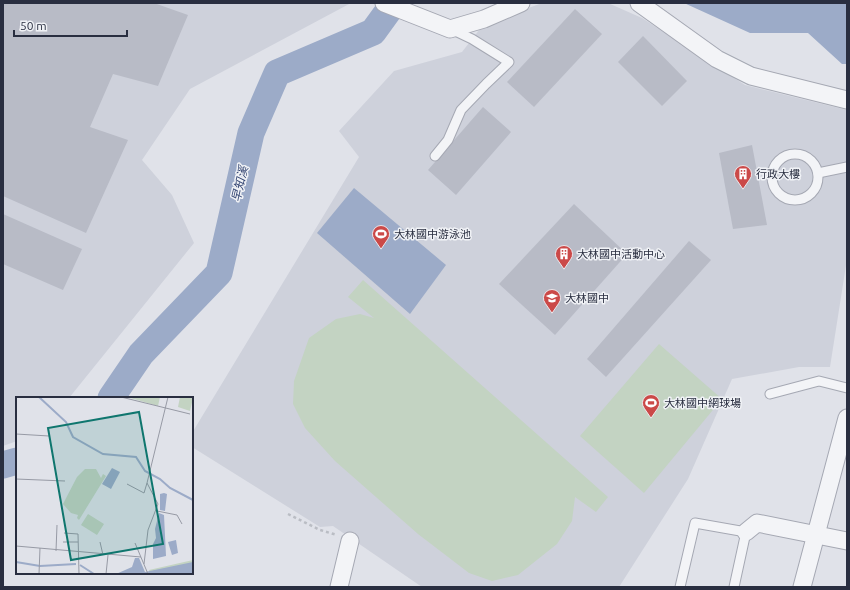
<svg xmlns="http://www.w3.org/2000/svg" width="850" height="590" font-family="Ubuntu,'Noto Sans TC',sans-serif">
  <rect width="100%" height="100%" fill="#e0e2e9"/>
  <g fill="#ced1db">
    <path d="M3,3h348l-161,86 -48,71 30,35 22,48 -125,155h-52v43l-14,5z"/>
    <path d="M542,3h66l34,15 103,67 102,25v149l-17,108h-31l-67,12 -44,100 -69,108h-197l-89,-61 -13,1 -128,-80v-14l167,-276 -20,-26 55,-60 68,-19 21,-27z"/>
  </g>
  <g fill="#c3d3c2">
    <path d="M363,280l245,217 -12,15 -21,-15 -3,24 -15,23 -39,31 -26,6 -23,-8 -51,-39 -83,-73 -30,-33 -12,-24 1,-23 15,-43 27,-19 24,-5 14,4 -26,-21z"/>
    <path d="M659,344l63,55 -78,94 -64,-57z"/>
  </g>
  <g fill="#9cabc8">
    <path d="M684,3h163v61h-5l-34,-31h-58z"/>
    <path d="M354,188l92,77 -36,49 -93,-81z"/>
  </g>
  <g fill="none" stroke-linecap="round" stroke-linejoin="round">
    <g stroke="#9cabc8" stroke-width="27">
      <path d="M111,398l30,-44 78,-81 32,-140 26,-60 96,-41 21,-29"/>
      <path d="M3,465l14,-4"/>
    </g>
  </g>
  <g fill="#b8bbc6">
    <path d="M3,3h151l34,12 -30,71 -45,-12 -23,53 38,13 -42,93 -83,-37z"/>
    <path d="M575,9l27,25 -68,73 -27,-25z"/>
    <path d="M643,36l44,45 -25,25 -44,-44z"/>
    <path d="M483,107l28,25 -55,63 -28,-25z"/>
    <path d="M752,145l15,80 -34,4 -14,-76z"/>
    <path d="M574,204l53,50 -72,81 -56,-51z"/>
    <path d="M3,214l79,35 -19,41 -60,-26z"/>
    <path d="M689,241l22,19 -105,117 -19,-18z"/>
  </g>
  <g fill="none" stroke-linecap="round" stroke-linejoin="round">
    <defs>
      <g id="service">
        <circle cx="795" cy="177" r="23"/>
        <path d="M435,156l13,-16 13,-30 25,-26 23,-22 -37,-23 -21,-10"/>
        <path d="M818,173l29,-6"/>
        <path d="M770,394l49,-13 28,7"/>
        <path d="M680,587l15,-64 51,9 -12,55"/>
      </g>
      <g id="minor">
        <path d="M384,3l66,26 34,-10 37,-16"/>
        <path d="M639,3l78,56 34,17 96,24"/>
        <path d="M746,532l11,-9 90,18"/>
        <path d="M339,587l11,-46"/>
        <path d="M802,587l45,-169"/>
      </g>
    </defs>
    <use href="#service" stroke="#a5a8b3" stroke-width="11"/>
    <use href="#minor" stroke="#a5a8b3" stroke-width="19"/>
    <path stroke="#babdc4" stroke-width="2.5" stroke-dasharray="3 3" stroke-linecap="butt" d="M288,514l32,16 17,5"/>
    <use href="#service" stroke="#f3f4f7" stroke-width="9"/>
    <use href="#minor" stroke="#f3f4f7" stroke-width="17"/>
  </g>
  <defs>
    <symbol id="building-pin" viewBox="-11 -11 22 30"><path d="M0 17L-7.5 6A9.5 9.5 0 1 1 7.5 6Z" fill="#cb4948" stroke="#f0f2f6"/><path d="M-4-6H4V6H1V3H-1V6H-4ZM-2.5-4.3h1.7v1.8h-1.7ZM.8-4.3h1.7v1.8H.8ZM-2.5-1h1.7V.8h-1.7ZM.8-1h1.7V.8H.8Z" fill="#fff"/></symbol>
    <symbol id="stadium-pin" viewBox="-11 -11 22 30"><path d="M0 17L-7.5 6A9.5 9.5 0 1 1 7.5 6Z" fill="#cb4948" stroke="#f0f2f6"/><path d="M0-5a6.5 5 0 1 0 0 10a6.5 5 0 1 0 0-10ZM-3.5-1.8h7v3.6h-7Z" fill="#fff"/></symbol>
    <symbol id="school-pin" viewBox="-11 -11 22 30"><path d="M0 17L-7.5 6A9.5 9.5 0 1 1 7.5 6Z" fill="#cb4948" stroke="#f0f2f6"/><path d="M0-5L7-2L0 1L-7-2ZM-4 1L0 2.5L4 1V4Q0 6-4 4Z" fill="#fff"/></symbol>
  </defs>
  <g fill-rule="evenodd">
    <use href="#building-pin" x="733" y="164" width="20" height="27"/>
    <use href="#stadium-pin" x="371" y="224" width="20" height="27"/>
    <use href="#building-pin" x="554" y="244" width="20" height="27"/>
    <use href="#school-pin" x="542" y="288" width="20" height="27"/>
    <use href="#stadium-pin" x="641" y="393" width="20" height="27"/>
  </g>
  <g text-anchor="middle" stroke-width="3" stroke-linejoin="round" paint-order="stroke">
    <g font-size="11" fill="#292e40" stroke="#f0f2f6" text-anchor="start">
      <text x="756" y="178">行政大樓</text>
      <text x="394" y="238">大林國中游泳池</text>
      <text x="577" y="258">大林國中活動中心</text>
      <text x="565" y="302">大林國中</text>
      <text x="664" y="407">大林國中網球場</text>
    </g>
    <g font-size="12" font-style="italic" fill="#344673" stroke="#f0f2f6">
      <text transform="translate(240 184) rotate(-77)" y="4">早知溪</text>
    </g>
  </g>
  <g transform="translate(16 397)">
    <rect width="177" height="177" fill="#e0e2e9"/>
    <path d="M111,0h33l-2,9zM164,0l13,1 -3,13 -12,-4zM69,72h11l5,9 2,-4 3,2 -27,44 -2,-2 1,-3 -7,-2 -8,-9 14,-27zM72,117l16,10 -7,11 -16,-10zM177,163v14h-43l-1,-4z" fill="#c3d3c2"/>
    <path d="M96,71l8,4 -9,17 -9,-5zM148,96l3,1 -2,17 -5,-1v-16zM143,116l5,2 2,41 -13,3v-15l3,-6 -1,-9zM160,143l2,13 -6,2 -4,-13zM119,161h4l6,14 48,-10v12h-77l16,-7z" fill="#9cabc8"/>
    <path fill="none" stroke="#9cabc8" stroke-width="2" d="M23,0l27,25 7,15 30,17 33,3 9,14 15,8 10,9 23,12M0,165l24,4 36,-2M64,168l14,9"/>
    <path fill="none" stroke="#979aa5" stroke-width="1" d="M105,0l69,17M0,37l33,2M0,82l49,2M111,87l17,9 3,-10M141,114l20,4 5,9M48,136l14,1 1,40M47,145h15M84,145l3,13M119,146l13,31M0,149l125,11M40,154l1,-26M128,167l4,-34 10,-26 -11,-21 21,-86M23,177l1,-26M90,177l2,-19"/>
    <path fill="#0f766e" fill-opacity="0.15" stroke="#0f766e" stroke-width="2" d="M123,15l24,132 -92,16 -23,-132z"/>
    <rect width="177" height="177" fill="none" stroke="#292e40" stroke-width="2"/>
  </g>
  <rect width="850" height="590" fill="none" stroke="#292e40" stroke-width="8"/>
  <path d="M14 30v6h113v-6" fill="none" stroke="#292e40" stroke-width="2"/>
  <text x="20" y="30" font-size="12" fill="#292e40" stroke="#f0f2f6" stroke-width="3" paint-order="stroke">50 m</text>
</svg>
